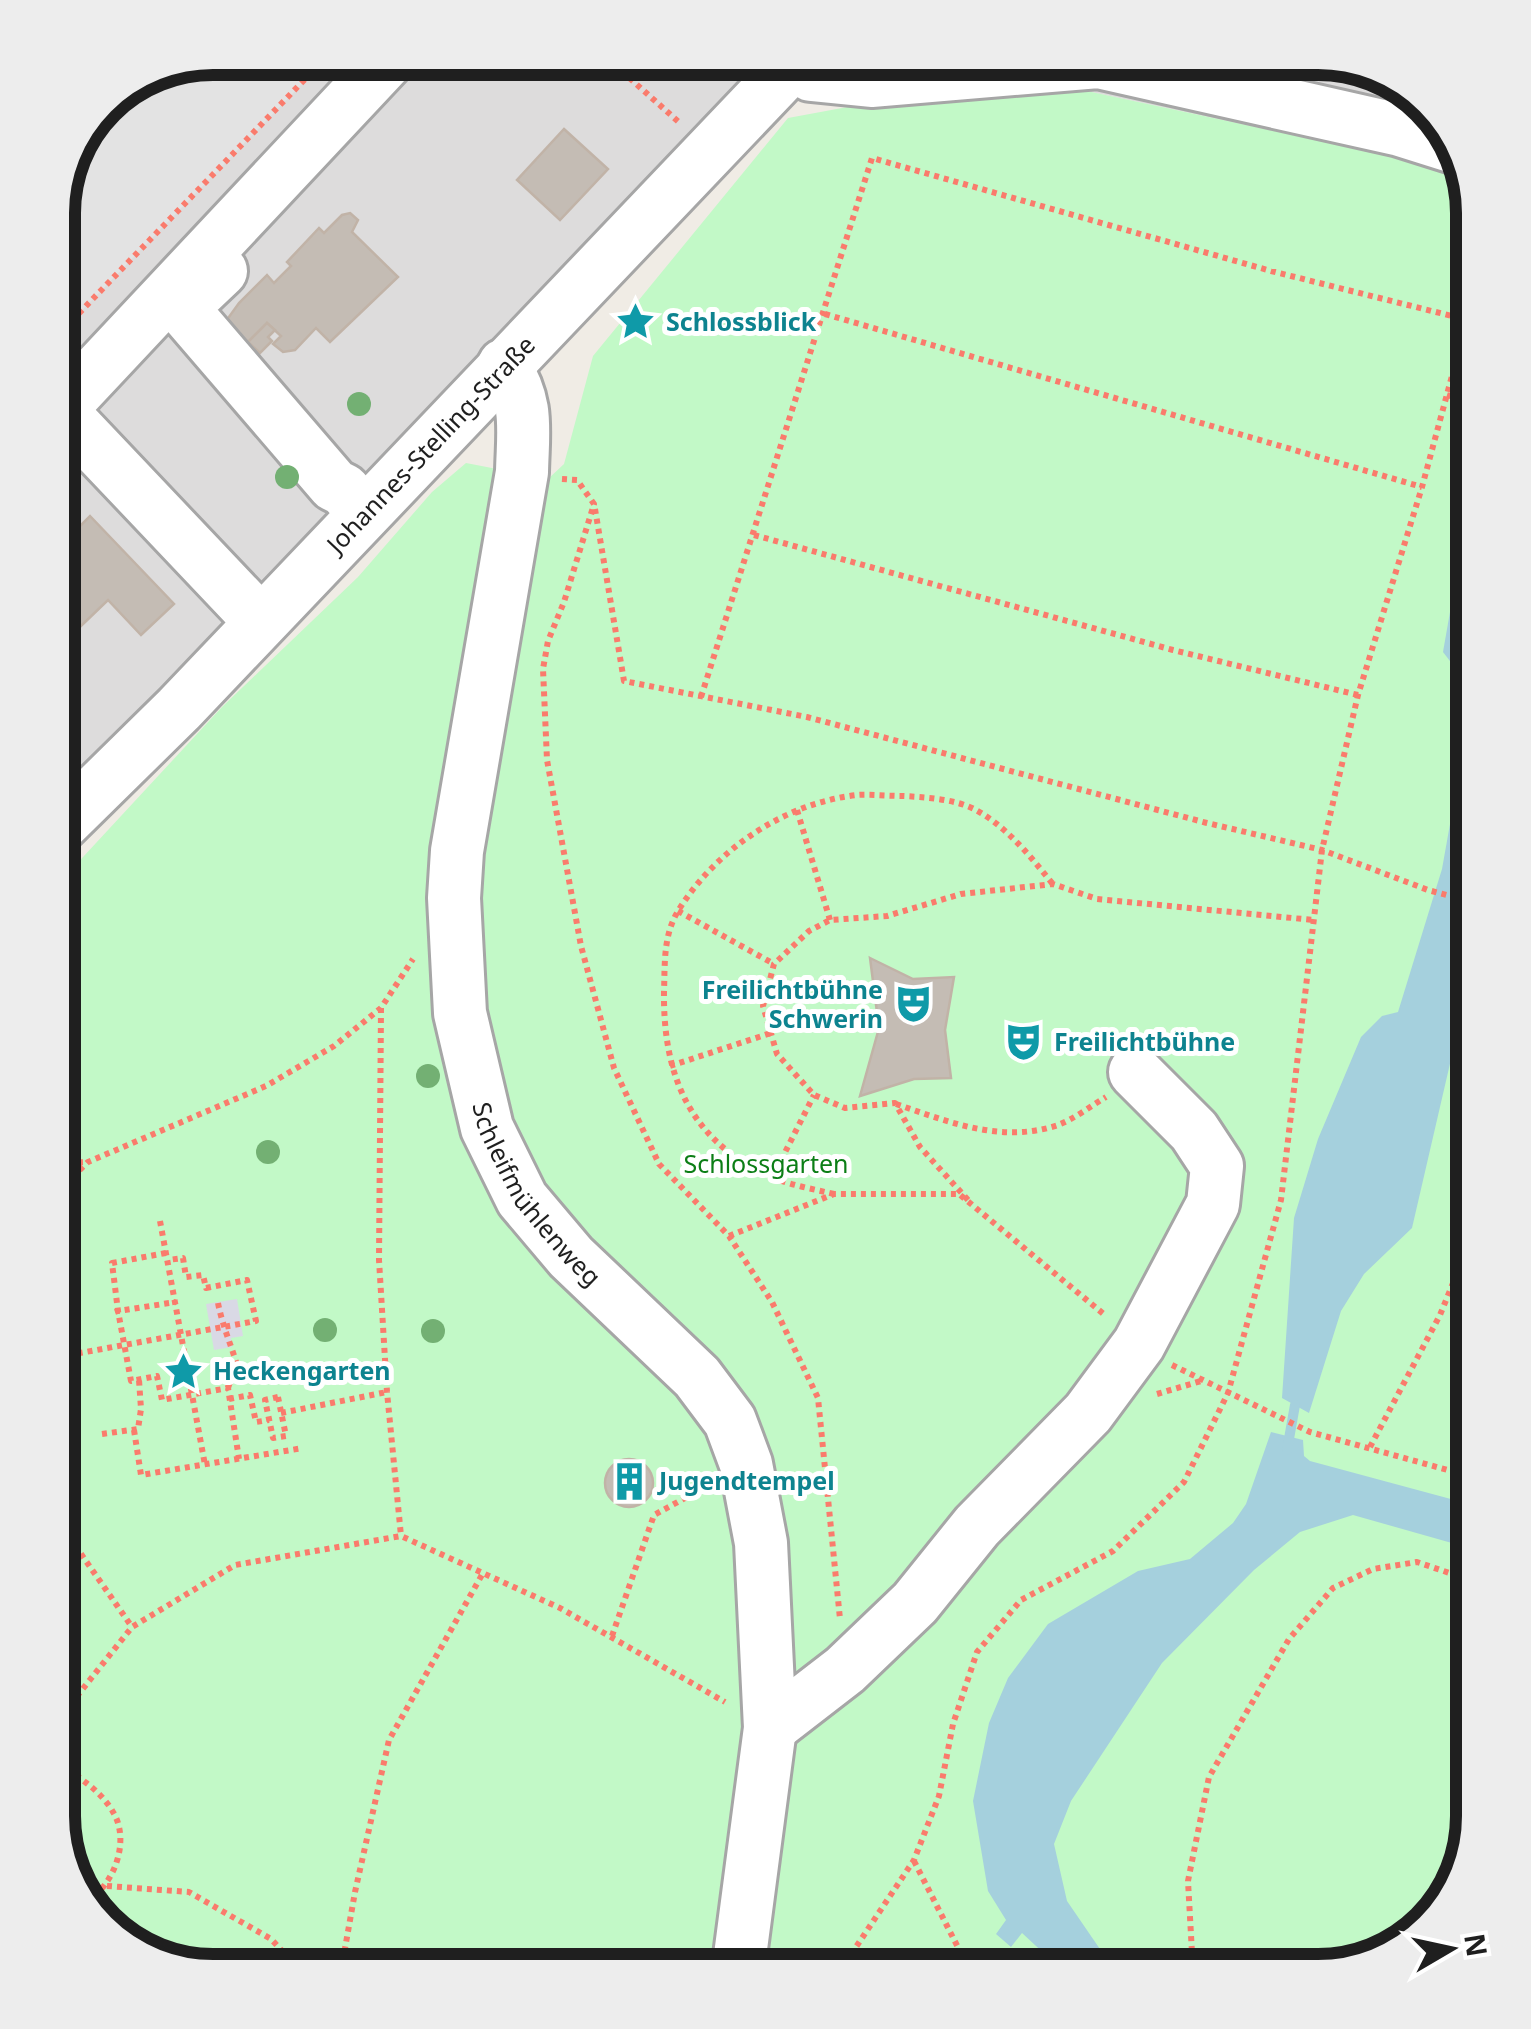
<svg xmlns="http://www.w3.org/2000/svg" width="1531" height="2029" font-family="'Noto Sans',sans-serif">
  <rect width="100%" height="100%" fill="#f0ece5"/>
  <path fill="#dddcdc" d="M213,58h1114l69,21 15,14 -11,37 -13,25 -347,-74 -229,-6 -753,753v-626l52,-106z"/>
  <path fill="#c2f9c7" d="M1040,81l347,74 13,-25 31,-18 17,15 25,86v1603l-20,77 -49,53 -86,25h-1115l-67,-20 -53,-49 -25,-86v-932l164,-177 136,-130 74,-85 34,-29 82,16 16,-15 29,-108 195,-238 92,-17z"/>
  <path fill="#e3e3e3" d="M213,58h114l-269,277v-133l52,-106z"/>
  <path fill="#d9d9e5" d="M237,1299l6,37 -12,2 1,9 -18,3 -8,-46z"/>
  <g fill="#a5d0dd">
    <path d="M1473,566v125l-30,-39 7,-40 13,-39z"/>
    <path d="M1473,695v198l-11,54 -10,108 -40,173 -48,46 -23,37 -32,102 -27,-15 12,-180 24,-79 43,-102 21,-21 16,-4 44,-143z"/>
    <path d="M1271,1432l32,8 1,16 6,5 163,44v44l-120,-34 -53,17 -46,38 -92,93 -91,138 -17,43 13,57 48,70h-52l-41,-38 -11,14 -15,-13 10,-14 -18,-29 -15,-90 16,-78 19,-45 40,-54 90,-53 52,-12 43,-36 13,-19z"/>
  </g>
  <g fill="none" stroke-linecap="round" stroke-linejoin="round">
    <path stroke="#a5d0dd" stroke-width="10" d="M1287,1450l8,-45"/>
  </g>
  <g fill="#c4bcb4" stroke="#c1b3a7" stroke-width="2.5">
    <path d="M1343,62l49,15 -32,-8 -2,9 -18,-5z"/>
    <path d="M564,129l44,40 -48,51 -43,-40z"/>
    <path d="M350,213l8,7 -6,12 46,45 -68,65 -14,-14 -21,22 -12,2 -10,-8 8,-8 -14,-13 -19,19 -22,-21 13,-18 28,-28 7,8 17,-17 -4,-4 32,-34 5,5 18,-18z"/>
    <path d="M267,323l8,7 -7,7 4,4 -12,12 -12,-11z"/>
    <path d="M90,516l84,88 -33,31 -33,-35 -50,48v-90l5,-5 -5,-5z"/>
    <path d="M870,958l43,21 41,-2 -9,53 6,48 -37,1 -54,17 19,-68z"/>
    <circle cx="629" cy="1483" r="24"/>
  </g>
  <g fill="none" stroke-linecap="round" stroke-linejoin="round">
    <defs>
      <g id="minor">
        <path d="M794,63l17,12 60,6 227,-19 302,68 54,17"/>
        <path d="M221,271l-39,37 152,177 10,5 20,23"/>
        <path id="s1" d="M504,365c25,39 19,63 18,107l-65,379 -3,47 6,115 27,115 35,71 49,58 126,120 33,44 16,43 15,79 9,185 -32,243"/>
        <path d="M60,410l330,-352"/>
        <path d="M58,411l2,-1 201,212"/>
        <path id="s2" d="M58,828l121,-119 620,-651"/>
        <path d="M770,1728l75,-58 70,-67 62,-77 111,-113 51,-69 74,-140 4,-38 -23,-35 -59,-59"/>
      </g>
    </defs>
    <use href="#minor" stroke="#a6a6a6" stroke-width="58"/>
    <g stroke="#fa7b6c" stroke-width="6" stroke-dasharray="5 5" stroke-linecap="butt">
      <path d="M607,58l74,66"/>
      <path d="M825,314l597,173"/>
      <path d="M58,335l250,-259"/>
      <path d="M1447,395l26,8"/>
      <path d="M562,479l15,1 17,24 -30,98 -16,39 -5,28 4,91 34,186 33,122 45,96 70,72 43,66 46,96 22,221"/>
      <path d="M595,509l29,172 183,36 400,106 115,27 106,40 45,12"/>
      <path d="M754,535l419,115 185,45"/>
      <path d="M701,697l171,-539 399,113 197,49"/>
      <path d="M797,810l33,110"/>
      <path d="M678,911l96,53"/>
      <path d="M381,1008l-2,252 8,132 14,144"/>
      <path d="M670,1066l101,-33"/>
      <path d="M896,1104c53,18 106,40 162,21 16,-6 33,-19 48,-28"/>
      <path d="M58,1163l29,-1"/>
      <path d="M772,1178l42,-83"/>
      <path d="M58,1191l30,-29 178,-76 68,-40 47,-38 32,-49"/>
      <path d="M834,1194c-21,-5 -45,-9 -65,-18 -80,-36 -106,-102 -105,-184 1,-28 -1,-56 14,-81 38,-62 107,-108 179,-116 14,-1 30,1 45,1 22,1 54,3 74,14 32,18 54,46 76,73"/>
      <path d="M968,1200l-48,-53 -25,-44 -50,5 -31,-13 -37,-41 -14,-48 11,-42 35,-33 21,-11 57,-4 74,-22 92,-10 44,15 216,21"/>
      <path d="M160,1221l45,244"/>
      <path d="M729,1236l105,-42h125l147,122"/>
      <path d="M166,1253l-54,10 6,48 58,-9"/>
      <path d="M218,1303c5,26 16,48 22,73l-9,3 -3,9"/>
      <path d="M115,1312l3,-1 13,70 26,-5 5,24 66,-12 11,71"/>
      <path d="M58,1357l198,-36 -9,-41 -41,8 -3,-13 -17,2 -3,-19 -15,2"/>
      <path d="M1172,1365l138,67 163,45"/>
      <path d="M1157,1394l44,-13"/>
      <path d="M278,1397l8,39 -13,2 -8,-38z"/>
      <path d="M229,1399l21,-4 6,27 13,-2"/>
      <path d="M281,1413l106,-21"/>
      <path d="M134,1430l7,45 162,-27"/>
      <path d="M102,1434l36,-5 3,-20 -2,-29"/>
      <path d="M1370,1447l70,-132 33,-81"/>
      <path d="M58,1521l74,106"/>
      <path d="M612,1636l42,-121 53,-29"/>
      <path d="M58,1720l74,-93 103,-62 166,-29 159,72 165,94"/>
      <path d="M58,1767c11,1 18,8 27,15 10,7 22,19 28,30 18,29 1,75 -29,91"/>
      <path d="M914,1861l56,110"/>
      <path d="M107,1886l82,6 82,47 30,32"/>
      <path d="M1392,1949l16,-8"/>
      <path d="M341,1971l14,-79 34,-152 94,-167"/>
      <path d="M840,1971l74,-111 25,-64 14,-72 24,-72 44,-52 92,-49 71,-69 44,-89 53,-193 41,-350 36,-155 64,-208 51,-189"/>
      <path d="M1193,1971l-5,-90 21,-104 80,-138 44,-51 40,-19 44,-7 56,19"/>
    </g>
    <use href="#minor" stroke="#fff" stroke-width="52"/>
  </g>
  <g fill="#73b073">
    <circle cx="359" cy="404" r="12"/>
    <circle cx="287" cy="477" r="12"/>
    <circle cx="428" cy="1076" r="12"/>
    <circle cx="268" cy="1152" r="12"/>
    <circle cx="325" cy="1330" r="12"/>
    <circle cx="433" cy="1331" r="12"/>
  </g>
  <defs>
    <symbol id="sight-bare" viewBox="-9 -9 18 18"><path d="M0-6L1.8-2.2L6-1.7L2.9 1.2L3.7 5.4L0 3.3L-3.7 5.4L-2.9 1.2L-6-1.7L-1.8-2.2Z" fill="#0f9aa8" stroke="#fff" stroke-width="2.5" paint-order="stroke"/></symbol>
    <symbol id="theatre-bare" viewBox="-9 -9 18 18"><path d="M-5-5.5Q0-4 5-5.5V0Q5 5 0 6Q-5 5-5 0ZM-3.3-2.5H-1v1.5H-3.3ZM1-2.5H3.3v1.5H1ZM-2.8 1Q0 5.5 2.8 1Z" fill="#0f9aa8" stroke="#fff" stroke-width="2.5" paint-order="stroke"/></symbol>
    <symbol id="building-bare" viewBox="-9 -9 18 18"><path d="M-4-6H4V6H1V3H-1V6H-4ZM-2.5-4.3h1.7v1.8h-1.7ZM.8-4.3h1.7v1.8H.8ZM-2.5-1h1.7V.8h-1.7ZM.8-1h1.7V.8H.8Z" fill="#0f9aa8" stroke="#fff" stroke-width="2.5" paint-order="stroke"/></symbol>
  </defs>
  <g fill-rule="evenodd">
    <use href="#sight-bare" x="608" y="294" width="55" height="55"/>
    <use href="#theatre-bare" x="886" y="976" width="55" height="55"/>
    <use href="#theatre-bare" x="996" y="1014" width="55" height="55"/>
    <use href="#sight-bare" x="156" y="1344" width="55" height="55"/>
    <use href="#building-bare" x="602" y="1454" width="55" height="55"/>
  </g>
  <g text-anchor="middle" stroke-width="10" stroke-linejoin="round" paint-order="stroke">
    <g font-size="25" font-weight="bold" fill="#0d838f" stroke="#fff" text-anchor="start">
      <text x="666" y="331">Schlossblick</text>
      <text x="883" y="999" text-anchor="end">Freilichtbühne<tspan x="883" dy="29">Schwerin</tspan></text>
      <text x="1054" y="1051">Freilichtbühne</text>
      <text x="213" y="1380">Heckengarten</text>
      <text x="659" y="1490">Jugendtempel</text>
    </g>
    <g font-size="25" fill="#1f1f1f" stroke="#fff">
      <text dy="9" stroke="none"><textPath href="#s2" startOffset="535">Johannes-Stelling-Straße</textPath></text>
      <text dy="9" stroke="none"><textPath href="#s1" startOffset="858">Schleifmühlenweg</textPath></text>
    </g>
    <g font-size="25" fill="#0c7e16" stroke="#fff">
      <text x="766" y="1173">Schlossgarten</text>
    </g>
  </g>
  <path d="M0 0H1531V2029H0ZM213 75H1318A138 138 0 0 1 1456 213V1816A138 138 0 0 1 1318 1954H213A138 138 0 0 1 75 1816V213A138 138 0 0 1 213 75Z" fill="#ededed" fill-rule="evenodd"/>
  <path fill="none" stroke="#1f1f1f" stroke-width="12" d="M213 75H1318A138 138 0 0 1 1456 213V1816A138 138 0 0 1 1318 1954H213A138 138 0 0 1 75 1816V213A138 138 0 0 1 213 75Z"/>
  <g transform="translate(1451 1949) rotate(81)" stroke="#ffffff" stroke-width="8" paint-order="stroke">
  <path d="M0-8L18 38L0 25L-18 38Z" fill="#1f1f1f"/>
  <text y="-15" font-size="28" font-weight="bold" text-anchor="middle" fill="#1f1f1f">N</text>
  </g>
</svg>
